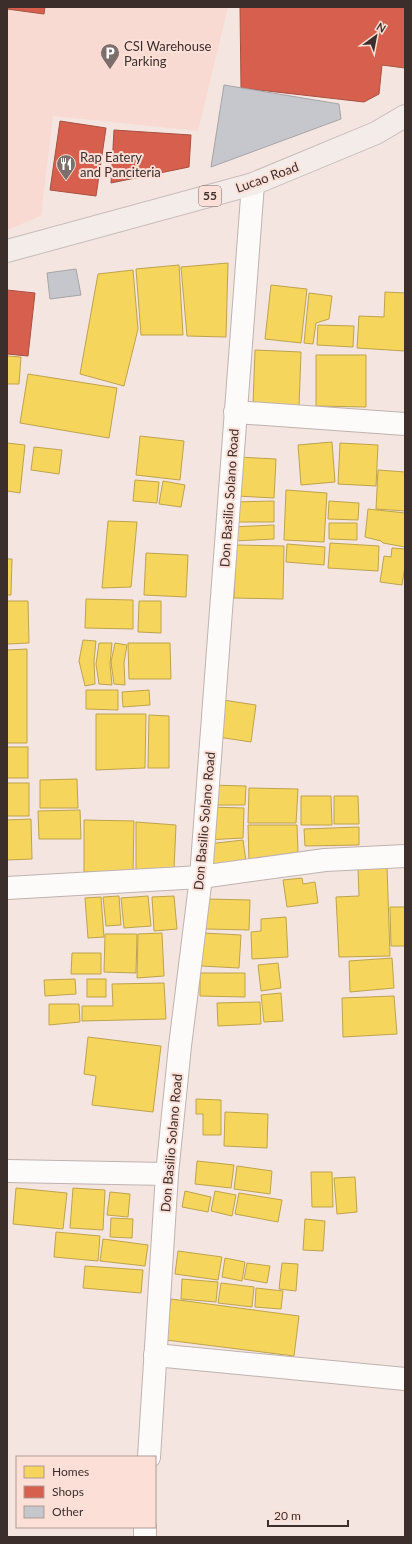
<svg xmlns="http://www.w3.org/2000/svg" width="412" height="1544" font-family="Lato,sans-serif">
  <rect width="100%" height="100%" fill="#f4e5e0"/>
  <path fill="#f8dad2" d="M7,7h221l-30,124 -145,-15 -12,100 -34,14z"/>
  <g fill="#f6d55c" stroke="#bea34d">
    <path d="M228,263l-2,74 -39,-1 -6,-69z"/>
    <path d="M179,265l4,70h-42l-5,-66z"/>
    <path d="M133,270l5,59 -14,57 -44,-12 18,-100z"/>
    <path d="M271,285l36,4 -6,54 -36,-4z"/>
    <path d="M385,292l20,1v58l-48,-3 2,-32 25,1z"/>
    <path d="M309,293l23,3 -3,23 -13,4 -3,21 -9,-1z"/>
    <path d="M318,325l36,1 -1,21 -36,-2z"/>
    <path d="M255,350l46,2 -2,55 -46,-2z"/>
    <path d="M316,355h50v52l-50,-1z"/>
    <path d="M7,356l14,1 -2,27h-12z"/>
    <path d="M28,374l89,14 -8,50 -89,-15z"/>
    <path d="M140,436l44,5 -4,39 -44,-5z"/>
    <path d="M332,442l3,40 -34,3 -3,-40z"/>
    <path d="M7,443l18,2 -5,48 -13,-2z"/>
    <path d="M340,443l38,2 -2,41 -38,-2z"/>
    <path d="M34,447l28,3 -3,24 -28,-4z"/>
    <path d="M238,457l38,2 -2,39 -37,-2z"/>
    <path d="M378,470l27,2v39l-29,-2z"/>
    <path d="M135,480l24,2 -2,21 -24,-2z"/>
    <path d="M163,481l22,4 -4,22 -22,-3z"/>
    <path d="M286,490l41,3 -3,49 -40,-2z"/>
    <path d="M274,501v21h-40v-20z"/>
    <path d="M329,501l30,2 -1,17 -30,-1z"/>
    <path d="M368,509l37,4v34l-22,-4 -2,-2 -16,-4z"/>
    <path d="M108,521l29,1 -6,65 -29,1z"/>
    <path d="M329,523h28v17l-28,-1z"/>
    <path d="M274,525v14l-41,2 -1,-14z"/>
    <path d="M330,543l49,3 -1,25 -50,-3z"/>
    <path d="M287,544l38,3 -1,18 -38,-3z"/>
    <path d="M236,545l48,1 -1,53 -49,-1z"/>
    <path d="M392,548l13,1v17l-3,19 -22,-3 4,-26 7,1z"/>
    <path d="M146,553l42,2 -2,42 -42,-2z"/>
    <path d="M7,559h5l-1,36h-4z"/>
    <path d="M86,599l47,1v29l-48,-1z"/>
    <path d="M7,601h21l1,42 -22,1z"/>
    <path d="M139,601h22v32l-23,-1z"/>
    <path d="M83,640l13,1 -2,20 1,23 -10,2 -6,-25z"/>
    <path d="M99,643h13l-2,21 2,21 -13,-1 -3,-20z"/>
    <path d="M115,643l12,2 -3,18 1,22 -11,-1 -3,-22z"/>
    <path d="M128,643h42l1,36h-42z"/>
    <path d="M27,649v94h-20v-93z"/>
    <path d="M86,690h32v20l-32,-1z"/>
    <path d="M149,690l1,15 -27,2 -1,-15z"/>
    <path d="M223,700l33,5 -5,37 -33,-5z"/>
    <path d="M96,714h50l-1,54 -49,2z"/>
    <path d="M149,715l20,1v52h-21z"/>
    <rect x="7" y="747" width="21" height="31"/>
    <path d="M77,779l1,29h-38v-28z"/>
    <rect x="7" y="783" width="22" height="33"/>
    <path d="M208,785l38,1 -1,19h-37z"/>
    <path d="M249,788l49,1 -2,34h-48z"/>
    <path d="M301,796h30l1,29h-31z"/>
    <path d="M334,796h24l1,28h-25z"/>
    <path d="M208,807l36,1 -1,30 -37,2z"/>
    <path d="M80,810l1,29h-42l-1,-28z"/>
    <path d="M31,819l1,40 -25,1v-40z"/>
    <path d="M84,820l50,1 -1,52 -49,-1z"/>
    <path d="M136,822l40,3 -2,44 -38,3z"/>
    <path d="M248,825h49l1,27 -49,9z"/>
    <path d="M359,827v18l-54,1 -1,-17z"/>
    <path d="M243,840l4,29 -35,4 -4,-29z"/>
    <path d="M387,866l3,90 -51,1 -3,-60 23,-1 -1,-29z"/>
    <path d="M302,878l1,6 12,-2 3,21 -31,4 -4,-27z"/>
    <path d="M119,896l2,29 -15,1 -3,-29z"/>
    <path d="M148,896l3,30 -27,2 -3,-30z"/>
    <path d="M174,896l3,33 -23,2 -2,-34z"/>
    <path d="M101,897l3,40 -16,1 -3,-40z"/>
    <path d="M207,899l43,1 -1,30 -43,-1z"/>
    <path d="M390,907h15v39h-14z"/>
    <path d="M286,917l2,40 -36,2 -1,-27 10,-1v-12z"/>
    <path d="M162,933l2,43 -27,2 1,-44z"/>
    <path d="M203,933l38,2 -2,33 -38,-2z"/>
    <path d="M105,934h32l-1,39 -32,-1z"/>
    <path d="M72,953h29v21h-30z"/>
    <path d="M392,958l2,30 -44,4 -1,-31z"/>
    <path d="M278,963l3,25 -20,3 -3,-26z"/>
    <path d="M200,973h45v24l-45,-1z"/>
    <path d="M75,979l1,15 -31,2 -1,-16z"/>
    <rect x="87" y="979" width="19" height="18"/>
    <path d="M164,983l2,36 -84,2v-15h31l-1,-22z"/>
    <path d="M281,993l2,28 -19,1 -3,-27z"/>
    <path d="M394,996l3,38 -54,3 -1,-39z"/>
    <path d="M260,1002l1,22 -43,2 -1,-23z"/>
    <path d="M49,1004h30l1,18 -31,3z"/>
    <path d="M88,1037l73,9 -8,66 -61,-7 4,-29 -12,-2z"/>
    <path d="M196,1099l25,1v35h-18v-21h-7z"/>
    <path d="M225,1112l43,2 -1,34 -43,-2z"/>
    <path d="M197,1161l37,4 -3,23 -36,-4z"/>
    <path d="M237,1166l35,5 -2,23 -36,-5z"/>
    <path d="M311,1172h21l1,35h-21z"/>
    <path d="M355,1177l2,35 -20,2 -3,-36z"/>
    <path d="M16,1188l51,5 -4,36 -50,-5z"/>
    <path d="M73,1188l32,2 -2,40 -33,-2z"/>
    <path d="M185,1191l26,6 -3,15 -26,-5z"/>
    <path d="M215,1191l21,4 -4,21 -21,-5z"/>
    <path d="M110,1192l20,2 -2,23 -21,-2z"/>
    <path d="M239,1193l43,7 -4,22 -43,-8z"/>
    <path d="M111,1218l22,1 -1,19 -22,-1z"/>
    <path d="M305,1219l20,2 -2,30 -20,-1z"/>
    <path d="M56,1232l44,4 -2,25 -44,-4z"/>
    <path d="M103,1239l45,6 -3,21 -45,-5z"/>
    <path d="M178,1251l44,6 -4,23 -43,-6z"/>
    <path d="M225,1258l20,4 -3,19 -20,-4z"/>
    <path d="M247,1263l23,3 -3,17 -23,-4z"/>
    <path d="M282,1263l16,1 -2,27 -17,-2z"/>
    <path d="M85,1266l58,4 -2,23 -58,-5z"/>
    <path d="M182,1279l36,3 -2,20 -35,-3z"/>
    <path d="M221,1283l33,4 -2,20 -34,-4z"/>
    <path d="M256,1288l27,3 -2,18 -26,-2z"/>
    <path d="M171,1299l128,17 -5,40 -128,-16z"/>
  </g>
  <g fill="#d6604d" stroke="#a85143">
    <path d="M7,7h38l-1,7 -37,-5z"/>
    <path d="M240,7h165v61l-23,-3 -3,29 -15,8 -123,-14z"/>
    <path d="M60,121l46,7 -10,68 -46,-6z"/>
    <path d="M114,130l77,5 -2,32 -78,16z"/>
    <path d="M7,290l28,3 -7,63 -21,-2z"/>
  </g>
  <g fill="#c6c7cd" stroke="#a6a4a5">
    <path d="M224,85l115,19 2,15 -130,48z"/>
    <path d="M76,269l5,26 -31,4 -3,-26z"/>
  </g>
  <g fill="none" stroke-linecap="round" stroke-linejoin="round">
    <defs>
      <g id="street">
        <path d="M235,412l170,12"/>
        <path d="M7,888l194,-11 124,-17 80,-4"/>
        <path d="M7,1171l160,3"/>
        <path d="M155,1355l250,24"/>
        <path d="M149,1457l18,-283 13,-128 21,-169 52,-693"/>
        <path d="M145,1537v-10"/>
      </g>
      <path id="highway" d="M7,251l246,-67 123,-51 29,-17"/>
    </defs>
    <use href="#street" stroke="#bfb2af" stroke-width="24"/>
    <use href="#highway" stroke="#c9bcb8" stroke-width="24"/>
    <use href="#street" stroke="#fdfbfa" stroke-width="22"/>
    <use href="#highway" stroke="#f4ece9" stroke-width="22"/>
  </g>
  <defs>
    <symbol id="parking-pin" viewBox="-11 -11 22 30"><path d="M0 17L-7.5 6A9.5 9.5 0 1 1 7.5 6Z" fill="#7c6e6a" stroke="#fce0d8"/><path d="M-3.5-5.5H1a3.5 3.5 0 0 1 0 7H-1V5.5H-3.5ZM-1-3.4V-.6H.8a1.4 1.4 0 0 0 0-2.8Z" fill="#fff"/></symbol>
    <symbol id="restaurant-pin" viewBox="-11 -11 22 30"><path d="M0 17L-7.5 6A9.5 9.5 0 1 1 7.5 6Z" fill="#7c6e6a" stroke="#fce0d8"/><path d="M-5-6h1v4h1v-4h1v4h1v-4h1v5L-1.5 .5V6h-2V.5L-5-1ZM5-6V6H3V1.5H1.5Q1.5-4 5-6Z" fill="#fff"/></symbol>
  </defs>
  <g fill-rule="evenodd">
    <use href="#parking-pin" x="99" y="42" width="22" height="30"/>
    <use href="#restaurant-pin" x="55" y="153" width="22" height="30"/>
  </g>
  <g text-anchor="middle" stroke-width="4" stroke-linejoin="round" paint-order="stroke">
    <rect fill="#fce0d8" stroke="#75635f" stroke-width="1" x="199" y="186" width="22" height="20" rx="3"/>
    <g font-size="12" font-weight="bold" fill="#3b2e2b">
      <text x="210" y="200">55</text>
    </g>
    <g font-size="13" fill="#3b2e2b" stroke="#fce0d8" text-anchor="start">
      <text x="124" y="51">CSI Warehouse<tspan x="124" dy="15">Parking</tspan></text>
      <text x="80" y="162">Rap Eatery<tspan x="80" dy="15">and Panciteria</tspan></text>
    </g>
    <g font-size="13" fill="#3b2e2b" stroke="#fce0d8">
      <text transform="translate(267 177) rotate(-20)" y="5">Lucao Road</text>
      <text transform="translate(229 498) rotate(-86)" y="5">Don Basilio Solano Road</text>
      <text transform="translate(204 821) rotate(-85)" y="5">Don Basilio Solano Road</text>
      <text transform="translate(171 1143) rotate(-85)" y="5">Don Basilio Solano Road</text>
    </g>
  </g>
  <rect width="412" height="1544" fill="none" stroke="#3b2e2b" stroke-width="16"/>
  <rect x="16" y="1456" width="140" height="72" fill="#fce0d8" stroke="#af9993"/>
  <rect x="24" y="1466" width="20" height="12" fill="#f6d55c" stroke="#af9993"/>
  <text x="52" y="1476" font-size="12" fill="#3b2e2b">Homes</text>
  <rect x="24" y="1486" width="20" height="12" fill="#d6604d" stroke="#af9993"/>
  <text x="52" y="1496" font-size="12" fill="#3b2e2b">Shops</text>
  <rect x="24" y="1506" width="20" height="12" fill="#c6c7cd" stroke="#af9993"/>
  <text x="52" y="1516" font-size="12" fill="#3b2e2b">Other</text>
  <g transform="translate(376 36) rotate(32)" stroke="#fce0d8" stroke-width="3" paint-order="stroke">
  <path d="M0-3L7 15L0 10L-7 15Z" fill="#3b2e2b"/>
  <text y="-6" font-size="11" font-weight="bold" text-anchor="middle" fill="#3b2e2b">N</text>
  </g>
  <path d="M268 1520v6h80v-6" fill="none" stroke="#3b2e2b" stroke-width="2"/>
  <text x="274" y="1520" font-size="12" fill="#3b2e2b" stroke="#fce0d8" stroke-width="3" paint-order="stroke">20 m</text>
</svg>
